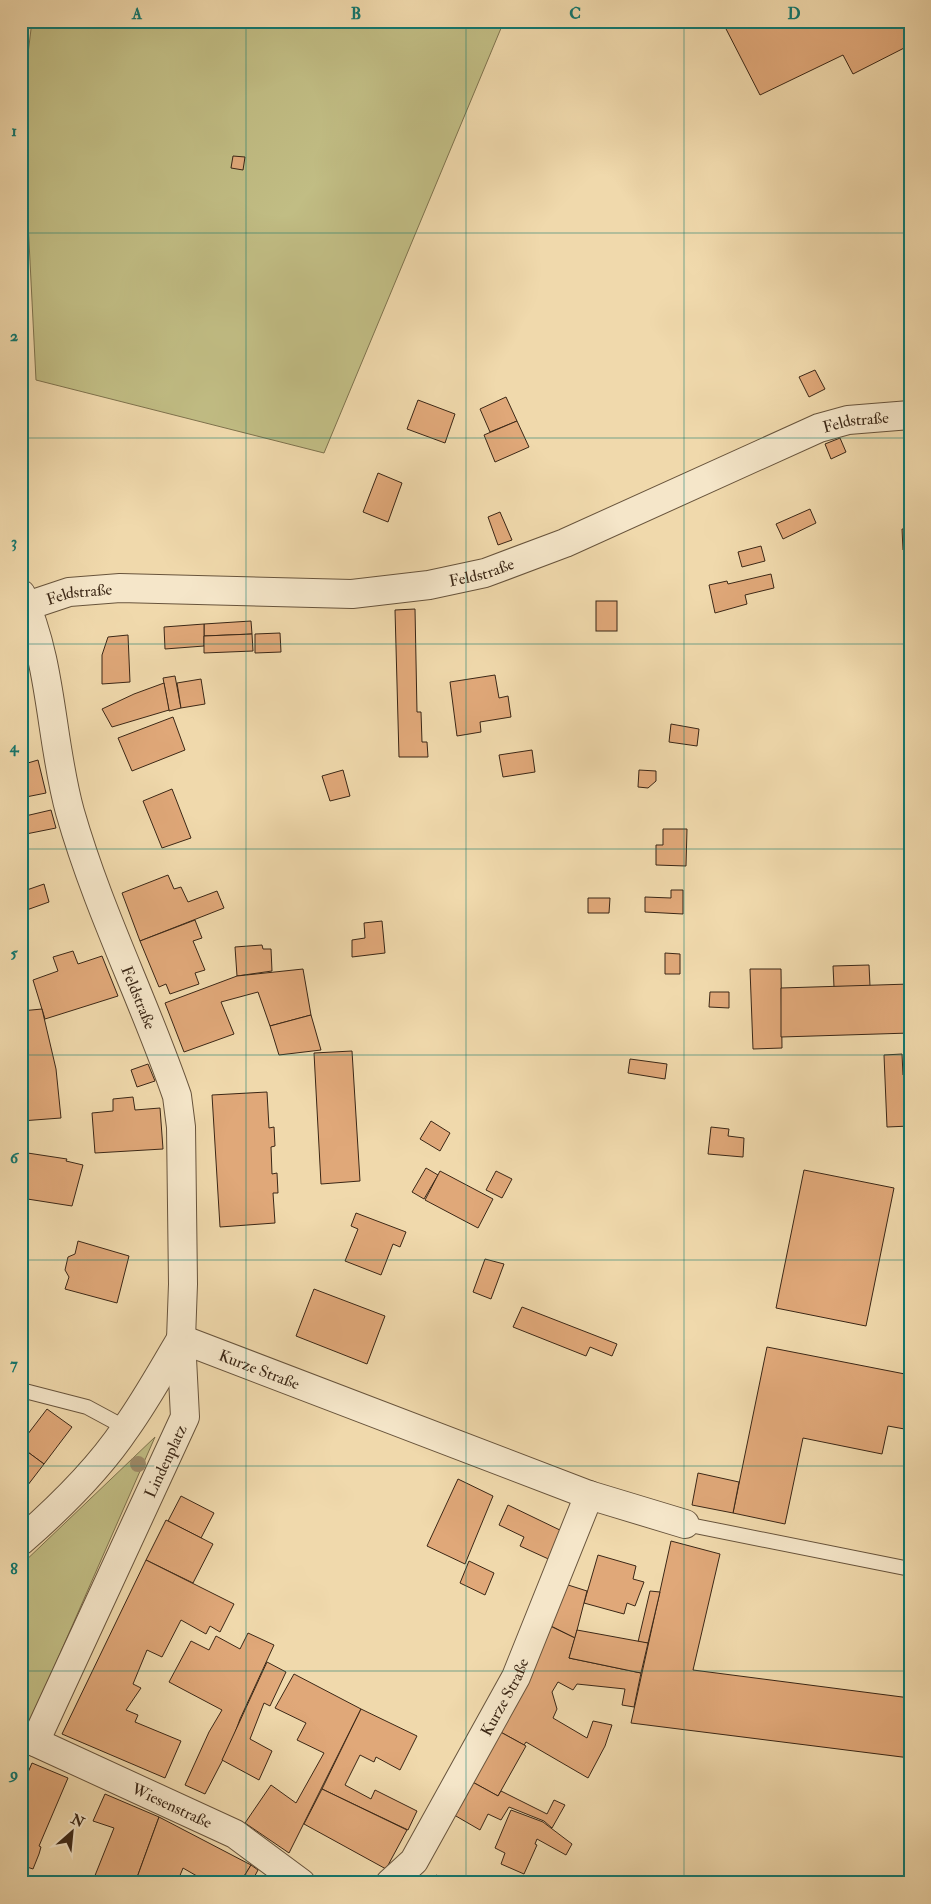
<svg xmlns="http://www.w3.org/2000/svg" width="931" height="1904" font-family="'IM FELL Double Pica',serif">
  <rect width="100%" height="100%" fill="#f0d9ac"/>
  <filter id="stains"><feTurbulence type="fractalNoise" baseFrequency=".004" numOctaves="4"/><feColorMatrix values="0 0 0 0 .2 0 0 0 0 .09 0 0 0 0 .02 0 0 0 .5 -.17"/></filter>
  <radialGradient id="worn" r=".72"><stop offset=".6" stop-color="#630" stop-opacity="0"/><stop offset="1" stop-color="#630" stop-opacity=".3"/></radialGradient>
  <g fill="#c1bd84" stroke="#7e724d">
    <path d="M32,21h472l-180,432 -288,-73 -14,-277z"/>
    <path d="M155,1437l-125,285 -9,-5v-152z"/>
  </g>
  <g fill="#e0a879" stroke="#3b2716">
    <path d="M732,21h173l5,9v15l-57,29 -10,-19 -83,40 -36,-70z"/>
    <path d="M233,156l12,1 -2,13 -12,-2z"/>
    <path d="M21,182h3l4,49 -7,1z"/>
    <path d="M815,370l10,19 -16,8 -10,-20z"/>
    <path d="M506,397l11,24 -27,11 -10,-23z"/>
    <path d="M418,400l37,14 -10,29 -38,-14z"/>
    <path d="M517,421l12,26 -34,15 -11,-27z"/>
    <path d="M840,438l6,14 -15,7 -6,-15z"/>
    <path d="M378,473l24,10 -14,39 -25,-10z"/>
    <path d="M810,509l6,14 -33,16 -7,-15z"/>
    <path d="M500,512l12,28 -14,5 -10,-28z"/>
    <path d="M902,529h8v21h-7z"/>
    <path d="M761,546l4,15 -23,6 -4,-15z"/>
    <path d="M771,574l3,14 -29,7 2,9 -32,9 -6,-28 18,-4 1,3z"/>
    <rect x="596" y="601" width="21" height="30"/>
    <path d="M415,609l2,103h4l1,30h5l1,15h-29l-4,-147z"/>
    <path d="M251,621l1,13 -48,2v-12z"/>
    <path d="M204,624v22l-39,3 -1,-22z"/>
    <path d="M280,633l1,19 -26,1v-19z"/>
    <path d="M252,634l1,17 -49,2v-17z"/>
    <path d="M128,635l2,47 -28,2v-29l6,-18z"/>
    <path d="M495,675l4,23 9,-2 3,21 -31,5 1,10 -24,4 -7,-54z"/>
    <path d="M175,676l6,32 -12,3 -6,-33z"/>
    <path d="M201,679l4,25 -24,4 -4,-25z"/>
    <path d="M164,683l5,27 -57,17 -10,-18 32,-15z"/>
    <path d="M173,717l12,33 -53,21 -14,-33z"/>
    <path d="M671,724l28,5 -2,17 -28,-4z"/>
    <path d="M532,750l3,22 -32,5 -4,-22z"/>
    <path d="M38,760l8,33 -25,5v-33z"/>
    <path d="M343,770l7,26 -20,5 -8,-25z"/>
    <path d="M639,770l17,1v10l-8,7 -10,-1z"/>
    <path d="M172,789l19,49 -29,10 -19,-47z"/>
    <path d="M51,810l5,18 -35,7v-18z"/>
    <path d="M663,829h24l-1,37 -30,-1v-20h7z"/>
    <path d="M168,875l6,14 7,-2 7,15 29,-11 7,17 -84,33 -18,-48z"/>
    <path d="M44,884l5,18 -28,10v-20z"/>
    <path d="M671,890h12v24l-38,-2v-15l26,1z"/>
    <path d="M588,898h22l-1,15h-21z"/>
    <path d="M195,920l7,18 -9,3 12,29 -10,3 4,11 -29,10 -4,-10 -7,3 -19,-46z"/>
    <path d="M382,921l3,32 -33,4v-17l13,-2 -1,-15z"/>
    <path d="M262,945l1,4h8l1,22 -35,5 -2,-29z"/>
    <path d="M73,951l5,13 24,-8 16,40 -73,23 -12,-39 25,-9 -5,-14z"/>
    <path d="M665,953l15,1v20h-15z"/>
    <path d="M869,965l1,21 -36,1 -1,-21z"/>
    <path d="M303,969l8,46 -41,11 -12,-34 -37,10 13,32 -50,18 -19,-49 72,-27z"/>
    <path d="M750,969h31l1,79 -29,1z"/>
    <path d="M910,984v49l-129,4v-49z"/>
    <path d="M710,992h19v16l-20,-1z"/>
    <path d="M42,1009l14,60 5,49 -40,3v-110z"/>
    <path d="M311,1015l10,35 -42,5 -9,-29z"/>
    <path d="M352,1051l8,130 -39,3 -7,-131z"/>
    <path d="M902,1054l1,21 7,-1v52l-23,1 -3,-72z"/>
    <path d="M630,1059l37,5 -2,15 -37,-6z"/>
    <path d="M148,1064l7,17 -18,6 -6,-17z"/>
    <path d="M267,1092l2,36 5,-1 1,19 -4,1 1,27 5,-1 1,20h-5l2,30 -55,4 -8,-132z"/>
    <path d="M133,1097l2,13 25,-2 3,41 -68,4 -3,-40 21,-2v-12z"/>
    <path d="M431,1121l19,12 -10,18 -20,-12z"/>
    <path d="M711,1127l18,2 -1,7 16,2 -1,19 -35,-3z"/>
    <path d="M21,1152l46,7 -1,2 17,4 -11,41 -51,-8z"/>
    <path d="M426,1168l12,7 -14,24 -12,-7z"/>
    <path d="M804,1170l90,18 -28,138 -90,-18z"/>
    <path d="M440,1171l53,28 -15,29 -53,-28z"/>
    <path d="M496,1171l16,8 -10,19 -16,-8z"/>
    <path d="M356,1213l50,19 -6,15 -7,-3 -12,31 -36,-14 13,-32 -7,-3z"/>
    <path d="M78,1241l51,15 -12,47 -52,-14 4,-12 -4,-7 3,-13 7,-3z"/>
    <path d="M485,1259l19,5 -13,35 -18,-7z"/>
    <path d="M314,1289l71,27 -18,48 -71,-28z"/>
    <path d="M522,1307l95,37 -5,12 -22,-9 -4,9 -73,-29z"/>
    <path d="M767,1347l143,28v55l-22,-4 -6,28 -79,-16 -18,86 -52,-11z"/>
    <path d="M47,1409l25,18 -28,37 -23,-17v-4z"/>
    <path d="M21,1447l23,17 -23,30z"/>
    <path d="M698,1473l41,9 -6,31 -41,-8z"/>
    <path d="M458,1479l35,17 -28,68 -38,-18z"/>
    <path d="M181,1496l33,17 -13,25 -33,-17z"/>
    <path d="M508,1505l56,27 -9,30 -35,-16 4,-9 -25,-12z"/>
    <path d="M166,1520l47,24 -20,39 -47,-23z"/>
    <path d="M671,1541l49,13 -27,116 217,28v60l-279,-35z"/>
    <path d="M598,1555l38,11 -3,13 11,3 -9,24 -8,-3 -3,11 -40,-11z"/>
    <path d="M146,1560l88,44 -14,28 -10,-6 -4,8 -25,-14 -19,37 -15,-7 -14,34 8,4 -15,22 12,5 -3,7 46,19 -16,37 -103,-44z"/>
    <path d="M469,1561l25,12 -9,22 -25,-12z"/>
    <path d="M565,1584l22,7 -12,47 -24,-12z"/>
    <path d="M650,1591l10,1 -12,51 -10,-1z"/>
    <path d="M546,1624l29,14 -6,20 72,15 -7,34 -12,-2 3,-16 -48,-5 -4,6 -15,-8 -6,10 5,17 -4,9 34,20 6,-17 19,4 -7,21 -17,32 -62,-36 -2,3 -29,-16z"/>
    <path d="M577,1630l71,13 -7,30 -72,-15z"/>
    <path d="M248,1633l26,12 -34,74 -9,25 -26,50 -20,-9 24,-53 13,-22 -53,-28 22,-41 18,9 7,-14 24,13z"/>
    <path d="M267,1662l19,10 -16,34 -6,-3 -14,36 22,12 -13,29 -37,-20z"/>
    <path d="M294,1674l67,35 -72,144 -44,-30 26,-38 25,18 28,-50 -27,-13 9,-17 -31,-15z"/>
    <path d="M361,1709l56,27 -17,34 -24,-13 -2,5 -14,-7 -15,30 26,14 4,-9 42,21 -9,19 -86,-41z"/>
    <path d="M495,1729l31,17 -28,50 -31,-17z"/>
    <path d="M32,1763l36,15 -29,68 2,1 -2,7 -6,15 -12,-4v-76z"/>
    <path d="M467,1779l31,17 3,-5 46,23 7,-14 11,5 -13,23 -8,-7 -35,-14 -8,13 -13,-6 -8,16 -31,-18z"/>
    <path d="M322,1789l85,41 -21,39 -82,-45z"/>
    <path d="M105,1794l54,23 -24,66h-43l22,-55 -21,-7z"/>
    <path d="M511,1810l32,12 29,22 -6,11 -29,-16 -2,5 2,1 -13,29 -23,-10 4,-11 -10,-5z"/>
    <path d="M159,1817l92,48 -11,18h-31l-26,-15 -6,15h-42z"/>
    <path d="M251,1865l7,5 -7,13h-11z"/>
    <path d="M436,1875l16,8h-20z"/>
  </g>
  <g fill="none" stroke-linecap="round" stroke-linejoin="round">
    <defs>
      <g id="service">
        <path d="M21,1390l66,17 39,21"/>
        <path d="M685,1524l225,45"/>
      </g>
      <g id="minor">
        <path id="s1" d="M21,594c32,69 29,146 49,218 28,98 74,188 107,284l4,31 2,157 -2,55 4,78 -150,325 -14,-6"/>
        <path id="s2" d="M27,606l42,-14 51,-4 232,6 77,-9 56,-12 80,-30 254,-115 29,-8 62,-5"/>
        <path id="s3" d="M181,1339l408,156 96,29"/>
        <path d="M21,1541c38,-33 77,-71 105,-113 20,-28 37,-59 55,-89"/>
        <path id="s4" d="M35,1742l200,92 66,49"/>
        <path id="s5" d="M390,1883l24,-22 102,-184 73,-182"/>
      </g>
    </defs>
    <use href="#service" stroke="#68543c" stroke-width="16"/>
    <use href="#minor" stroke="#68543c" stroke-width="30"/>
    <use href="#service" stroke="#f5e6c9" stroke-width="14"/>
    <use href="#minor" stroke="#f5e6c9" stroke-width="28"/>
  </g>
  <circle fill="#9f8b69" cx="138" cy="1464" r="8"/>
  <path fill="none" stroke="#0f766e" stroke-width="1" stroke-opacity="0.55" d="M246,21v1862M466,21v1862M684,21v1862M21,233h889M21,438h889M21,644h889M21,849h889M21,1055h889M21,1260h889M21,1466h889M21,1671h889"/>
  <g text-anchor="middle" stroke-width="4" stroke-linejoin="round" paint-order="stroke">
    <g font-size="16" fill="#3b2716" stroke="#f5e6c9">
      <text dy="6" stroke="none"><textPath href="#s2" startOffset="864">Feldstraße</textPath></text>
      <text dy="6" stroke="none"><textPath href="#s2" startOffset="459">Feldstraße</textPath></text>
      <text dy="6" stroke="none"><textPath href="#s2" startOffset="54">Feldstraße</textPath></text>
      <text dy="6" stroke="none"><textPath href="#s1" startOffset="422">Feldstraße</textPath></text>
      <text dy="6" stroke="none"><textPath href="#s3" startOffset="84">Kurze Straße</textPath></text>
      <text transform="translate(165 1461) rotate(-65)" y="6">Lindenplatz</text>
      <text dy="6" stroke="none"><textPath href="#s5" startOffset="220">Kurze Straße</textPath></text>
      <text dy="6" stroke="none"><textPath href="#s4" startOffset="151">Wiesenstraße</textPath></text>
    </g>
  </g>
  <rect width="931" height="1904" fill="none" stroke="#f0d9ac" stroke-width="55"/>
  <g transform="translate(72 1832) rotate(27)" stroke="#f5e6c9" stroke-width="4" paint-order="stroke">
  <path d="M0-4L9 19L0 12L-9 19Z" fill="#3b2716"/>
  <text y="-8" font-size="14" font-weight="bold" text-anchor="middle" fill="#3b2716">N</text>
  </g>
  <rect x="28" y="28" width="876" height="1848" fill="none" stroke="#0f766e" stroke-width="2"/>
  <g font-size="16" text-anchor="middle" font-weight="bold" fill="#0f766e">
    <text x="137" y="19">A</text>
    <text x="356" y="19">B</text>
    <text x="575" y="19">C</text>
    <text x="794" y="19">D</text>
    <text x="14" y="136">1</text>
    <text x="14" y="341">2</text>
    <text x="14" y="547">3</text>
    <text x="14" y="752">4</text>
    <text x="14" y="958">5</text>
    <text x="14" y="1163">6</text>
    <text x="14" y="1369">7</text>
    <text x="14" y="1574">8</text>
    <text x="14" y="1779">9</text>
  </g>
  <rect width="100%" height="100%" filter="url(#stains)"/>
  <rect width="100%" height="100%" fill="url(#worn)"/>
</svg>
